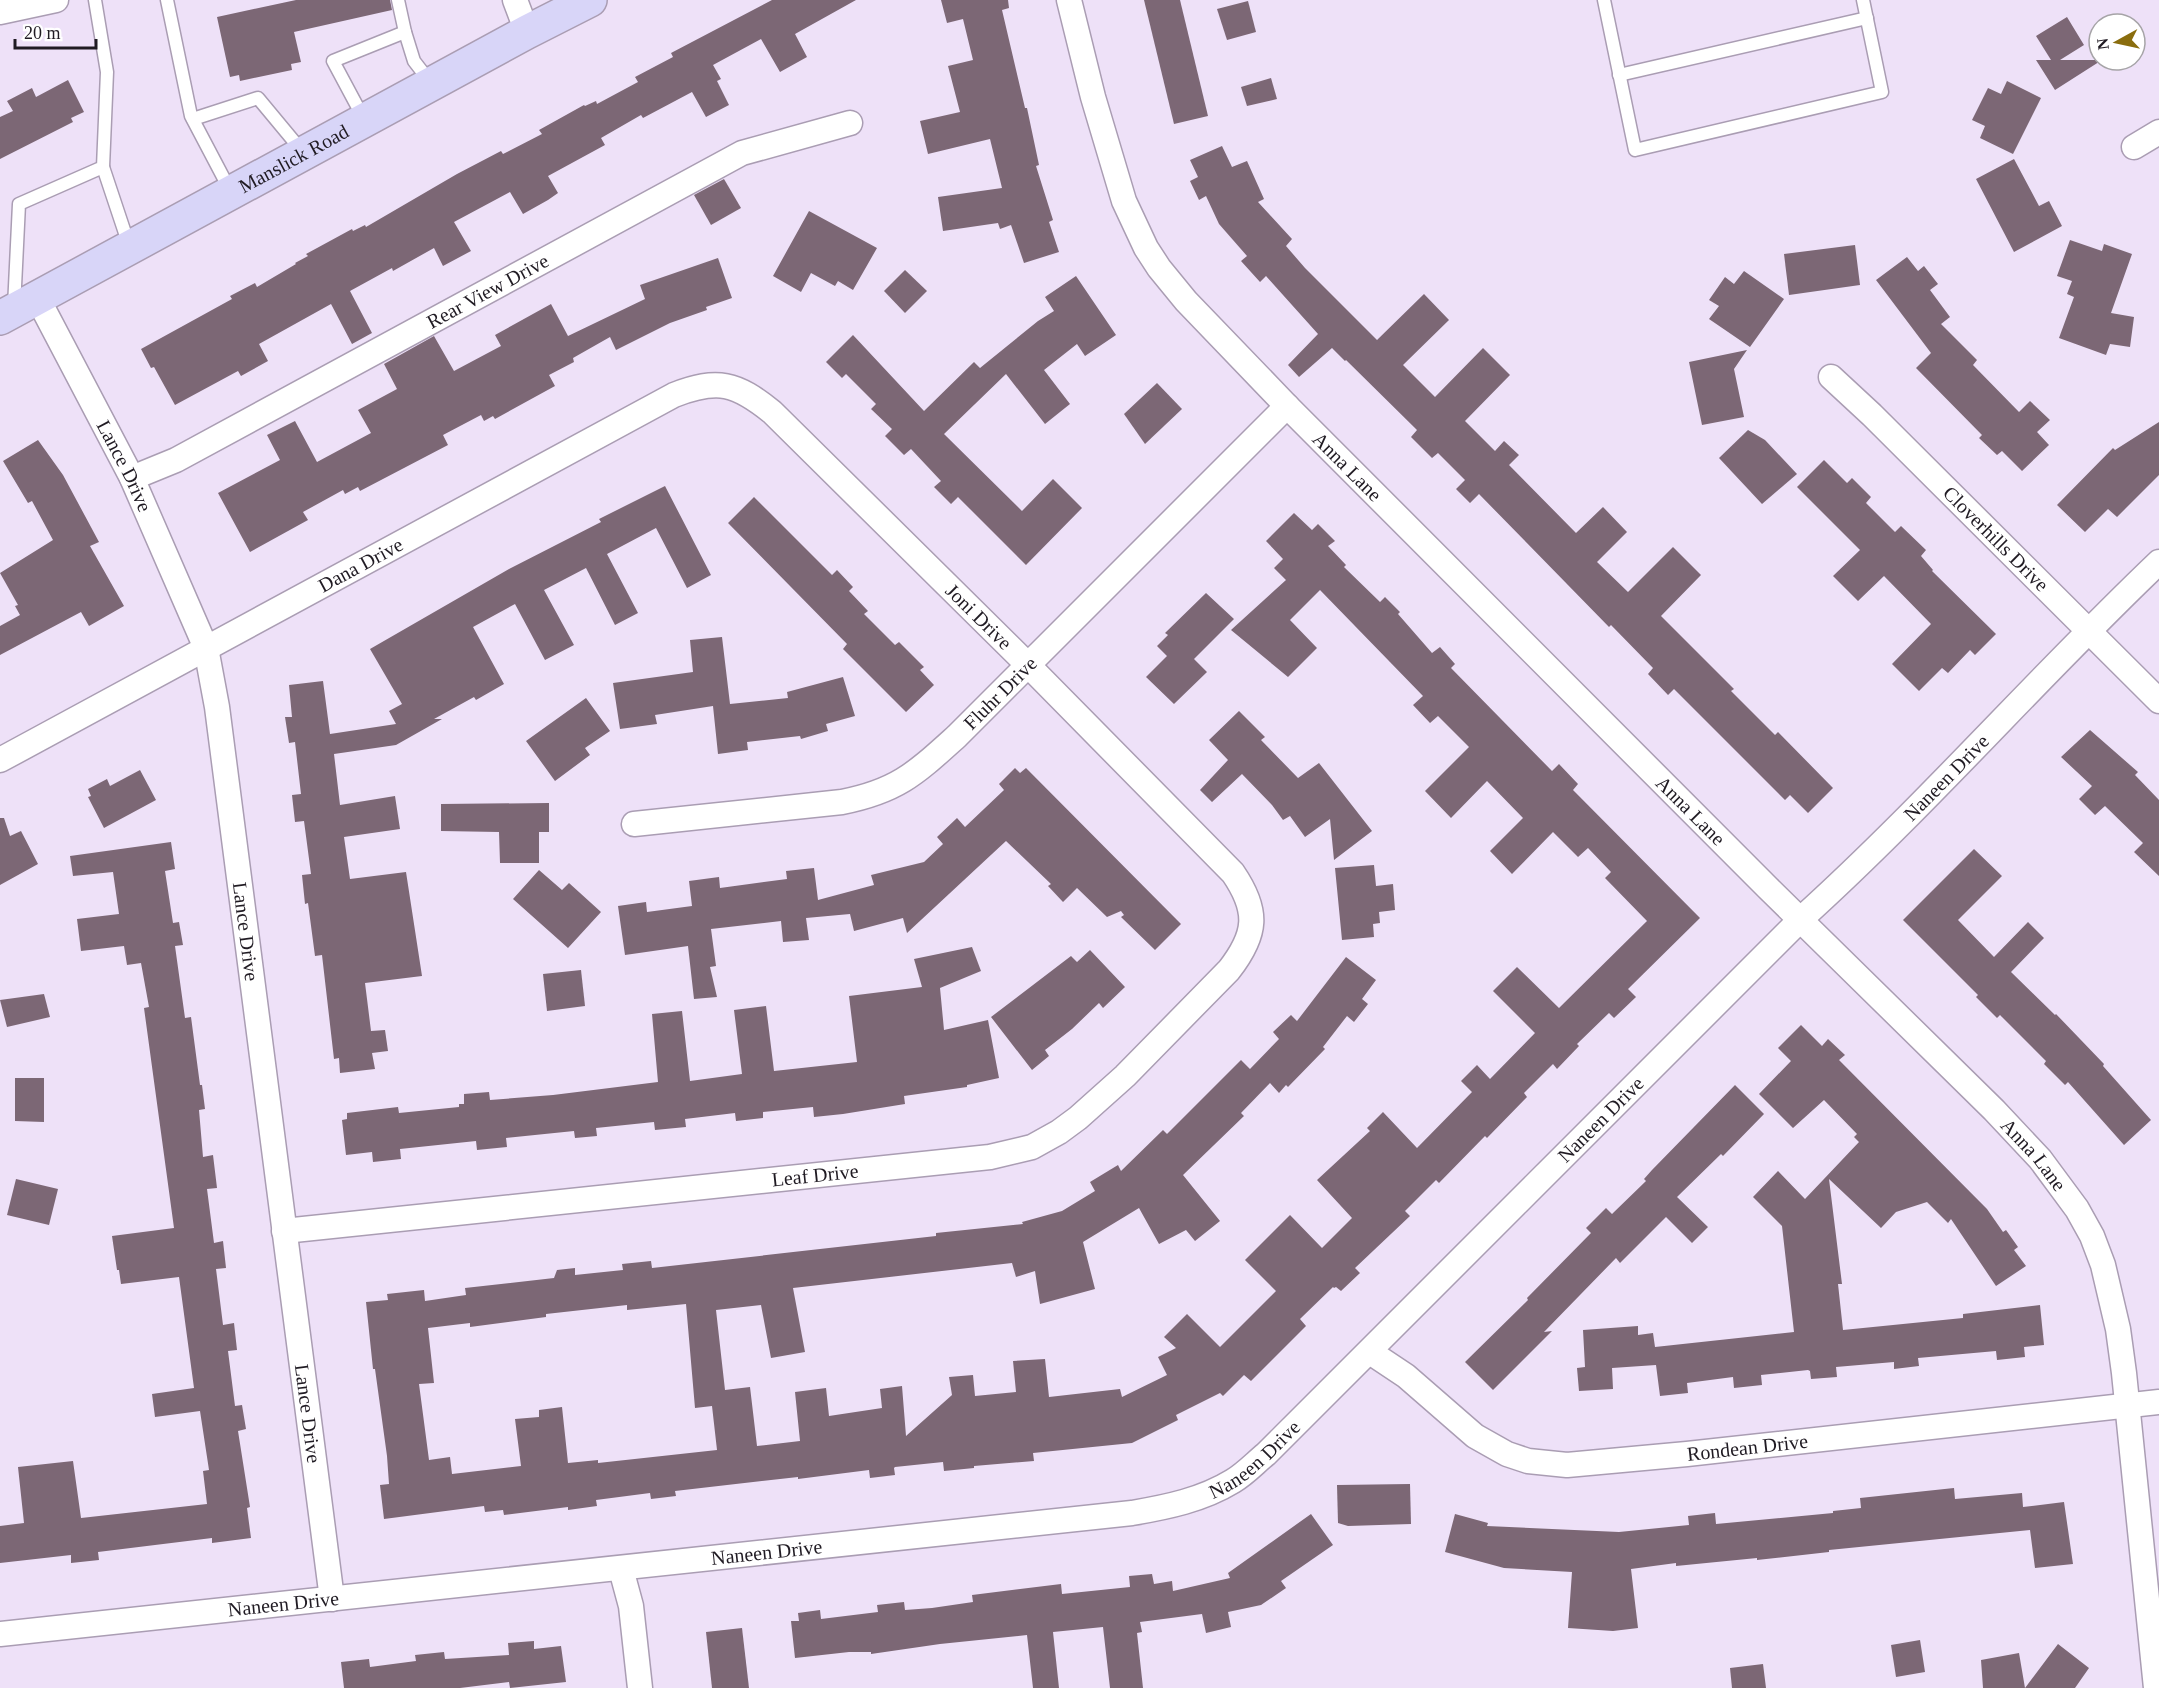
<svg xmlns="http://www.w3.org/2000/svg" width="2159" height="1688" font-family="'Times New Roman',serif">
  <rect width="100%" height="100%" fill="#eee1f8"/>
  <g fill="#7c6775" fill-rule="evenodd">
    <path d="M296,0h94l2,10 -98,22 7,30 -10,2 1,6 -52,11 -1,-6 -9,2 -13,-60z"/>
    <path d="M772,0h84l-61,34 12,23 -27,15 -19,-33 -48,26 8,14 -4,2 12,24 -23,12 -14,-25 -49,26 -2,-3 -40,23 4,7 -57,31 10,17 -10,7 -25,14 -13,-22 -56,30 17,29 -28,15 -9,-18 -41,23 -1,-3 -42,23 22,42 -20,11 -21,-40 -72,40 9,17 -27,15 -3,-5 -63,34 -21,-38 -3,1 -10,-19 91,-50 -2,-3 25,-13 2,4 39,-23 -1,-1 13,-7 -2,-2 46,-25 1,2 12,-6 1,2 91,-53 44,-23 2,3 39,-20 -3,-4 45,-25 1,1 11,-5 1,3 41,-22 -3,-5 38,-20 -2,-4z"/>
    <path d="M941,0h67l1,8 -7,2 23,98h2l12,57 -3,1 17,54 -4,2 10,30 -35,11 -13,-38 -11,4 -2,-6 -55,8 -5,-34 64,-9 -12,-49 -62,15 -8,-33 40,-9 -12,-46 25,-6 -10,-41 -16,4z"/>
    <path d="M1144,0h36l28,116 -34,8z"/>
    <path d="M1248,1l8,31 -29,8 -10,-31z"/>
    <path d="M2067,17l17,28 -24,15h42l-47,30 -19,-30h15l-15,-24z"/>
    <path d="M1271,78l6,21 -30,7 -6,-19z"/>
    <path d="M68,80l16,32 -13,6 2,4 -73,37v-42l13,-6 -6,-10 25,-13 4,9z"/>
    <path d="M2007,81l34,17 -28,56 -33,-16 5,-12 -13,-6 16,-32 13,6z"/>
    <path d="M1222,146l10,21 15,-6 17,38 -6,3 34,37 -6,7 19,22 72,72 47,-46 25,26 -46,45 32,32 48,-49 27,27 -45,46 30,30 9,-10 15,14 -10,10 67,68 27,-26 24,25 -30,30 31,30 45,-45 28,28 -40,41 73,73 -3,2 44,44 3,-3 55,56 -25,25 -18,-18 -5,5 -111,-111 -6,6 -20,-21 5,-6 -42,-43 -2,2 -130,-133 -9,9 -14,-14 9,-9 -27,-27 -6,5 -21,-21 6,-7 -71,-70 -1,1 -13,-13 -33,29 -11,-12 30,-31 -52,-58 -6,6 -19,-21 6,-5 -28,-32 -13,-28 -7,4 -9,-19 8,-4 -8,-17z"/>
    <path d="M2014,159l25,47 10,-5 13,25 -48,26 -38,-73z"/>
    <path d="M724,179l17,29 -30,17 -17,-30z"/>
    <path d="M809,211l68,37 -24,42 -15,-9 -3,5 -24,-13 -10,19 -28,-16z"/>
    <path d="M2070,240l32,11 2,-7 28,10 -21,59 23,4 -4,30 -20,-3 -4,11 -47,-17 15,-41 -7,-3 5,-13 -15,-5z"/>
    <path d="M1855,245l5,40 -71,10 -5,-41z"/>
    <path d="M1907,257l11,14 6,-5 14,18 -8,6 20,27 -9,7 36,36 -4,5 46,47 11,-11 20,19 -13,12 12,13 -27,26 -20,-20 -5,4 -18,-17 3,-3 -66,-67 15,-15 -55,-73z"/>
    <path d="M718,258l14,40 -26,9 1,3 -37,13 -54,27 -6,-13 -37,21 1,4 -25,13 6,11 -60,33 -2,-3 -9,5 -3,-6 -38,20 5,10 -88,46 -2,-4 -13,7 -2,-4 -40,22 5,8 -58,32 -32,-59 62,-33 -13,-25 28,-14 22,41 54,-29 -13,-23 39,-21 -13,-25 50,-28 20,35 47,-25 -6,-11 56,-31 17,32 77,-37 -5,-14z"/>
    <path d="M905,270l22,21 -22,22 -21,-22z"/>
    <path d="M1744,271l40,28 -34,48 -41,-28 10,-13 -10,-6 16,-23 9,7z"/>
    <path d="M1076,276l40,59 -31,21 -8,-12 -33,26 26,34 -25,20 -39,-50 -62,60 78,77 31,-32 29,29 -56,57 -68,-68 -7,7 -17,-17 7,-6 -30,-32 -7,6 -19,-19 7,-7 -21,-20 5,-5 -30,-30 -4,4 -16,-16 27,-27 71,76 50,-49 6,6 58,-47 16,-10 -9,-14z"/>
    <path d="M1747,350l-13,19 10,48 -42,8 -13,-63z"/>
    <path d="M1157,383l25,26 -37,35 -21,-30z"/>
    <path d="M2159,422v53l-42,42 -9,-8 -23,23 -28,-27 56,-57 2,2z"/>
    <path d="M1748,430l17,10 32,34 -35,30 -43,-46z"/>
    <path d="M38,440l25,35 36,67 -9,4 34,60 -35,20 -8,-14 -81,43v-29l20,-11 -5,-9 3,-1 -18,-32 53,-33 -21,-39 -4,2 -25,-42z"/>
    <path d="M1824,460l23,23 5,-5 19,19 -5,6 29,29 6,-6 25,24 -5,6 12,14 -1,1 64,63 -21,21 -5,-5 -22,23 -6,-5 -23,23 -27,-27 39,-40 -47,-48 -26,25 -25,-25 27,-26 -63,-63z"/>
    <path d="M665,486l46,89 -24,13 -31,-60 -49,26 31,59 -23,12 -29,-57 -42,22 30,55 -29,15 -30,-56 -42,23 31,57 -28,16 -2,-3 -40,22h8l-46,26 -62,9 6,51 55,-9 5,33 -56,8 6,42 56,-7 16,104 -57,7 6,48 14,-1 3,21 -16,2 3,16 -35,4 -1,-15 -5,1 -12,-104 -7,1 -7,-53 -3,1 -3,-29 9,-1 -7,-53 -9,1 -3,-27 9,-1 -6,-52 -6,1 -4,-26h7l-3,-32 34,-4 7,53 66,-10 -7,-13 13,-7 -32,-55 139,-80 92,-47 -2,-3z"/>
    <path d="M754,497l78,78 5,-5 16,17 -4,4 19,20 -4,3 31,31 4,-3 25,25 -4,3 14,15 -28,27 -63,-63 4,-5 -119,-121z"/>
    <path d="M1294,513l18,17 6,-6 17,17 -7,5 18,19 -2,2 36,35 5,-5 15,15 -2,2 34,39 8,-6 15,17 -4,4 101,103 7,-7 19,20 -5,6 127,128 -72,71 8,8 -22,21 -5,-5 -32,31 2,2 -22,23 -4,-5 -29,29 3,4 -40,41 -2,-2 -46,47 -3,-3 -31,31 5,5 -55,52 5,5 -19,18 -5,-4 -2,1 -1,-1 -33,32 6,7 -55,55 -7,-6 -21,21 -3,-3 -44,22 2,5 -46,23 -99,10 1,8 -60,5v2l-30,3 -1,-9 -48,5 -1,1 1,7 -25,3 -1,-8 -71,9v-2l-123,14 1,5 -25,3 -1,-6 -54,7 1,6 -29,4v-3l-64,8 -1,-5 -18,2 -1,-6 -100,13 -4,-34 9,-1 -2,-28 -12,-87h-2l-7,-67 22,-2 -1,-6 37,-4 1,11 41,-6 -1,-7 89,-10 3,-8 18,-2v7l48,-5 -1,-6 29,-3 1,7 284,-32v-3l87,-9 -1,-2 40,-11 33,-20 -5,-9 28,-17 3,6 42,-41 4,4 74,-74 9,9 29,-30 -6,-7 18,-17 6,6 49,-64 30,23 -14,19 6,5 -14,18 -7,-6 -24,31 2,2 -37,38 -2,-2 -7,8 -9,-10 -29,30 3,3 -61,59 37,46 -25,20 -9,-11 -27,14 -20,-36 -56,34 12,47 -55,15 -5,-33 -19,6 -4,-14 -219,25 12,64 -34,6 -10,-53 -45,5 9,80 25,-3 7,59 43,-5 -5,-49 31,-4 3,28 53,-8 -2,-19 22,-3 4,50 46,-41 -3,-18 24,-2 2,21 41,-4 -3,-31 32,-2 4,38 71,-8 2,8 45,-22 -9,-18 18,-9 -12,-11 23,-23 33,33 56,-56 -31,-31 45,-45 32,33 30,-30 -35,-38 53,-49 -3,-3 16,-16 34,36 55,-56 -11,-11 16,-16 13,14 45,-46 -42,-42 24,-24 42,41 88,-87 -42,-43 6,-6 -23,-24 -10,9 -25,-25 -41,42 -22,-23 33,-33 -36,-37 -36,37 -26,-27 44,-44 -31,-31 -8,7 -17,-18 10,-9 -103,-106 -30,30 27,28 -29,29 -57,-47 55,-50 -12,-12 9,-9 -17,-18zM686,1304l9,104 17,-2 5,44 -119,13v-3l-30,3 -6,-56 -23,3v7l-24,2 6,47 -69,8 -2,-17 -21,3 -10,-76 15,-1 -6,-55 42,-5v4l76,-10v-3l81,-9v5z"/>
    <path d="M1206,593l28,26 -40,40 13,13 -33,32 -28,-27 21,-21 -10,-10 11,-11 -3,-2z"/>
    <path d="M722,637l8,67 58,-6 -1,-6 56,-15 12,39 -29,8 2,7 -27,8 -1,-3 -53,6 1,8 -30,4 -5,-48 -58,9 2,9 -37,5 -7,-46 80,-11 -3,-32z"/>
    <path d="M586,698l24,33 -25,17 5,7 -35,26 -29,-40z"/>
    <path d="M1239,711l26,26 -4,3 37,38 21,-15 53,68 -38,29 -4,-41 -25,18 -15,-21 -7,4 -11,-15 -30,-31 -30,28 -12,-12 28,-30 -19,-20z"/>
    <path d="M2090,730l48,42 -3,3 24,25v76l-25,-24 9,-9 -38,-37 -10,9 -16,-16 13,-13 -31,-29z"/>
    <path d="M1015,768l5,5 6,-5 155,156 -26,26 -34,-33 3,-2 -3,-4 -14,6 -30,-29 -14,14 -15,-16 3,-2 -45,-43 -99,92 -4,-15 -49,13 -4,-17 -44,4 3,22 -26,2 -2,-21 -70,8 5,37 -6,1 7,30 -23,2 -6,-53 -63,9 -7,-49 28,-4 1,10 45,-6 -3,-25 30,-4 1,11 67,-9 -1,-8 28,-3 4,32 56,-15 -3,-10 53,-13 19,-18 -6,-7 20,-19 8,9 39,-37 -5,-6z"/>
    <path d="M140,770l16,30 -52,28 -16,-31 3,-1 -3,-7 19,-10 3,7z"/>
    <path d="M549,803v29h-10v31h-39l-1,-31 -58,-1v-27z"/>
    <path d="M0,818h4l6,18 11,-5 17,33 -38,21z"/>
    <path d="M171,842l4,27 -10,2 8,52 6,-1 4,23 -8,1 10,72 6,-1 9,68h2l3,24 -6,1 4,47 10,-2 4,33 -10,1 7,54 9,-2 3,27 -10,1 7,56 11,-2 3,27 -9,1 7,55 7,-1 4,24 -8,2 12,76 -3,1 4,30 -39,5v-5l-114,14 1,8 -28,3v-8l-71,8v-37l24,-3 -6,-56 55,-6 8,57 126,-14 -4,-33 6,-1 -9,-59 -45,6 -3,-23 42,-6 -15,-111 -58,7 -2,-14h-2l-5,-34 62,-8 -30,-220 5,-1 -8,-44 -14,2 -3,-19 -43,5 -4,-32 42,-5 -6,-42 -40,4 -3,-20z"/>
    <path d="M1974,849l28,27 -44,44 36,37 34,-35 16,16 -33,34 44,43 1,-1 48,50 -1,2 48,54 -27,25 -56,-63 -3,3 -21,-21 2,-3 -46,-46 -3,3 -21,-21 2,-2 -75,-75z"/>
    <path d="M1374,865l2,21 17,-2 2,26 -16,2 1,11 -7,1 1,13 -32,3 -7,-72z"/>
    <path d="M539,870l23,20 7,-7 32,29 -33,36 -55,-49z"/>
    <path d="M972,947l9,24 -41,17 4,42 44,-10 11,58 -32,7v2l-63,9 1,8 -62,10 -29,3 -1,-10 -50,5v6l-27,3 -1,-8 -50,6 1,8 -31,3 -1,-8 -58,6 1,8 -22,2 -1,-7 -68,7 1,9 -30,3 -1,-9 -76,8 1,10 -28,3 -1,-10 -26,3 -4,-35 5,-1v-6l51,-6 1,6 60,-6v-3h5v-10l25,-2 1,8 63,-5 105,-13 -6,-68 30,-3 8,70 52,-7 -8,-64 32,-4 8,65 83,-9 -8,-66 73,-9 -8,-28z"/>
    <path d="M1090,950l35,37 -22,21 -4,-5 -27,26 -27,21 4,6 -17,14 -41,-53 80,-61 6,6z"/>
    <path d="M581,970l4,36 -38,5 -4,-37z"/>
    <path d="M44,994l6,23 -43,10 -7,-27z"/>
    <path d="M1801,1025l21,21 6,-7 17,16 -6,5 148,149 16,23 3,-2 12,17 -4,3 12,16 -30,20 -45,-67 -3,4 -21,-21 -31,10 -15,16 -52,-49 13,105h-4l5,46 120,-12v-4l77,-9 4,40 -20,2 1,10 -28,3 -1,-9 -78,7 1,8 -25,3v-7l-58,5 1,10 -26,2 -1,-8 -2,-1 -47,5 1,10 -28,3 -1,-11 -46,6 1,10 -28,3 -4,-31 -44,3 1,21 -34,2 -2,-23 8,-1 -2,-37 55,-4v9l15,-2 2,14 139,-15 -12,-106 -29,-29 25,-26 27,28 54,-57 -5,-5 3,-3 -33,-34 -31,28 -34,-34 32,-33 -13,-13z"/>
    <path d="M15,1078h29v44l-29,-1z"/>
    <path d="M1735,1085l29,29 -41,42 -2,-2 -44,43 31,30 -16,16 -26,-26 -46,46 -4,-5 -72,74 8,-1 -59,59 -28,-28 63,-62 -1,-2 64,-65 -5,-5 20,-20 6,6 34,-33 -2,-2 8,-9z"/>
    <path d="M16,1179l42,10 -9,36 -42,-10z"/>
    <path d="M1410,1484l1,40 -63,2 -10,-3 -1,-38z"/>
    <path d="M1954,1488l1,11 67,-6 1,14 41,-5 9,62 -38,4 -5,-38 -201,20v2l-72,8v-2l-81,8v-3l-45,6 7,59 -25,3 -45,-3 4,-56 -68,-4 -59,-16 10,-38 33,9 -1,3 132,6 70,-7 -1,-9 27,-3 1,11 117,-11v-2l28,-3 -1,-10z"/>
    <path d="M1311,1514l22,31 -52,36 5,7 -25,17 -33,7 3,15 -25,6 -4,-19 -62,8 2,10 -5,1 6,55h-33l-7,-61 -50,5 6,56h-26l-6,-53 -87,9 -69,10v-2h-22l-54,6 -4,-37h8l-1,-8 22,-3 1,9 57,-7 -1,-7 27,-3 1,8 27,-2 41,-6 -1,-7 89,-11 1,10 68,-7 -1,-11 23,-2 2,10 18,-3 1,10 57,-13 -2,-5z"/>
    <path d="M742,1628l7,60h-37l-6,-56z"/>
    <path d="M1920,1640l5,32 -29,5 -5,-32z"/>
    <path d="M534,1641v8l27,-3 5,36 -56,6 -1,-6 -49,6h-116l-3,-26 28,-3 1,8 46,-6 -1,-6 29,-3 1,7 64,-4 -1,-12z"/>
    <path d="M2058,1644l31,24 -14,20h-92l-2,-28 38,-7 6,35z"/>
    <path d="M1763,1664l3,24h-34l-2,-20z"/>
  </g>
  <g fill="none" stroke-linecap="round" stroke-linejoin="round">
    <defs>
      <g id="lane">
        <path d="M167,0l24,116 40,76"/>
        <path d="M398,0l7,32 9,29 17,22"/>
        <path d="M1604,0l31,150 247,-58 -19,-92"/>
        <path d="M1619,75l248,-57"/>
        <path d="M193,119l65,-21 44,53"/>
        <path d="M364,119l-31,-58 72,-29"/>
        <path d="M103,167l26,78"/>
        <path d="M14,307l5,-103 84,-37 4,-95 -12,-72"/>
      </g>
      <g id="street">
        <path d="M515,0l12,32"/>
        <path id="s1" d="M1069,0l24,97 31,104 22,47 13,20 27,33 101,105 481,482 226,222 46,49 37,50 15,27 11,29 15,64 6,44 32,315"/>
        <path d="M0,12l56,-12"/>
        <path d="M2134,147l25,-15"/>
        <path id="s2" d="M38,299l94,179 74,170 11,59 115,892"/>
        <path id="s3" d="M1831,377l41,38 287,286"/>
        <path id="s4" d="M132,478l44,-18 566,-307 108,-30"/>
        <path id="s5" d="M0,760l674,-365c44,-17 62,-12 98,17l256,253 205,208c26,38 24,61 -4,97l-104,106 -47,42 -19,14 -27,15 -42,10 -706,74"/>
        <path id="s6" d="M634,824l208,-22c56,-11 74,-29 115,-66l330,-330"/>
        <path id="s7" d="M1370,1352l36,24 69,60 32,18 21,7 39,4 120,-11 472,-52"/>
        <path d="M621,1569l10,37 9,82"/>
        <path id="s8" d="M0,1634l1132,-121c35,-6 70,-13 101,-32 12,-7 22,-18 33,-27l535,-535c125,-113 236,-241 358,-357"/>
      </g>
      <g id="secondary">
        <path id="s9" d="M0,318l527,-286 63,-32"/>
      </g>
    </defs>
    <use href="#lane" stroke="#aa9db3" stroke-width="15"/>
    <use href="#street" stroke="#aa9db3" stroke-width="27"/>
    <use href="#secondary" stroke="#aa9db3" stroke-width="36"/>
    <use href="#lane" stroke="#fff" stroke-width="12"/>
    <use href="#street" stroke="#fff" stroke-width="24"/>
    <use href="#secondary" stroke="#d8d5f8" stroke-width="33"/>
  </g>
  <g text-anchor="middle" stroke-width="4.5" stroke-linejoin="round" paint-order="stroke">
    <g font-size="20" fill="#201b23" stroke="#fff">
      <text dy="7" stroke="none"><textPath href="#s9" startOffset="334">Manslick Road</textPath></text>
      <text dy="7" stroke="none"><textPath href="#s4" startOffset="402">Rear View Drive</textPath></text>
      <text dy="7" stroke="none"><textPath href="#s2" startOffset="188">Lance Drive</textPath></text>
      <text dy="7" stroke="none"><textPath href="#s1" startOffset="558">Anna Lane</textPath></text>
      <text dy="7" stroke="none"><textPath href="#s3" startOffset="231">Cloverhills Drive</textPath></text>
      <text dy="7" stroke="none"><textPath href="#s5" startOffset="410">Dana Drive</textPath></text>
      <text dy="7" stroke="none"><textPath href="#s5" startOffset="1164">Joni Drive</textPath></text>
      <text dy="7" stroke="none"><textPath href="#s6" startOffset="405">Fluhr Drive</textPath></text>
      <text dy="7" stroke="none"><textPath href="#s8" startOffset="2247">Naneen Drive</textPath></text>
      <text dy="7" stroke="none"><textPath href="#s1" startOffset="1044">Anna Lane</textPath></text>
      <text dy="7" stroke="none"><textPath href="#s2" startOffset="674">Lance Drive</textPath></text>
      <text dy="7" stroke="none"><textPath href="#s8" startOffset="1761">Naneen Drive</textPath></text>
      <text dy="7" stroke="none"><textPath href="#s1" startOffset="1530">Anna Lane</textPath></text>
      <text transform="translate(815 1175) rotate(-6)" y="7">Leaf Drive</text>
      <text dy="7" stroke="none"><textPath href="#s2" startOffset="1160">Lance Drive</textPath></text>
      <text dy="7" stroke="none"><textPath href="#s7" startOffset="414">Rondean Drive</textPath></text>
      <text dy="7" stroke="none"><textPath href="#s8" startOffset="1275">Naneen Drive</textPath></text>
      <text dy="7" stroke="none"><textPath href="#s8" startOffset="771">Naneen Drive</textPath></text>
      <text dy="7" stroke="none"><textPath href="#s8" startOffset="285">Naneen Drive</textPath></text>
    </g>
  </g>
  <g transform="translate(2117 42) rotate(262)"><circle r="28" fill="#ffffff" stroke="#a6a4a7" stroke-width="1.5"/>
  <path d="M0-4.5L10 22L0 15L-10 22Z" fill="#8a6d0e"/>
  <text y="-9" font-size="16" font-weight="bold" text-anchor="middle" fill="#201b23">N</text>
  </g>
  <path d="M15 39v9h81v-9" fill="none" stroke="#201b23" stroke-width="3"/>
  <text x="24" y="39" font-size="18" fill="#201b23" stroke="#ffffff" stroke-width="4.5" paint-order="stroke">20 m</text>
</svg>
